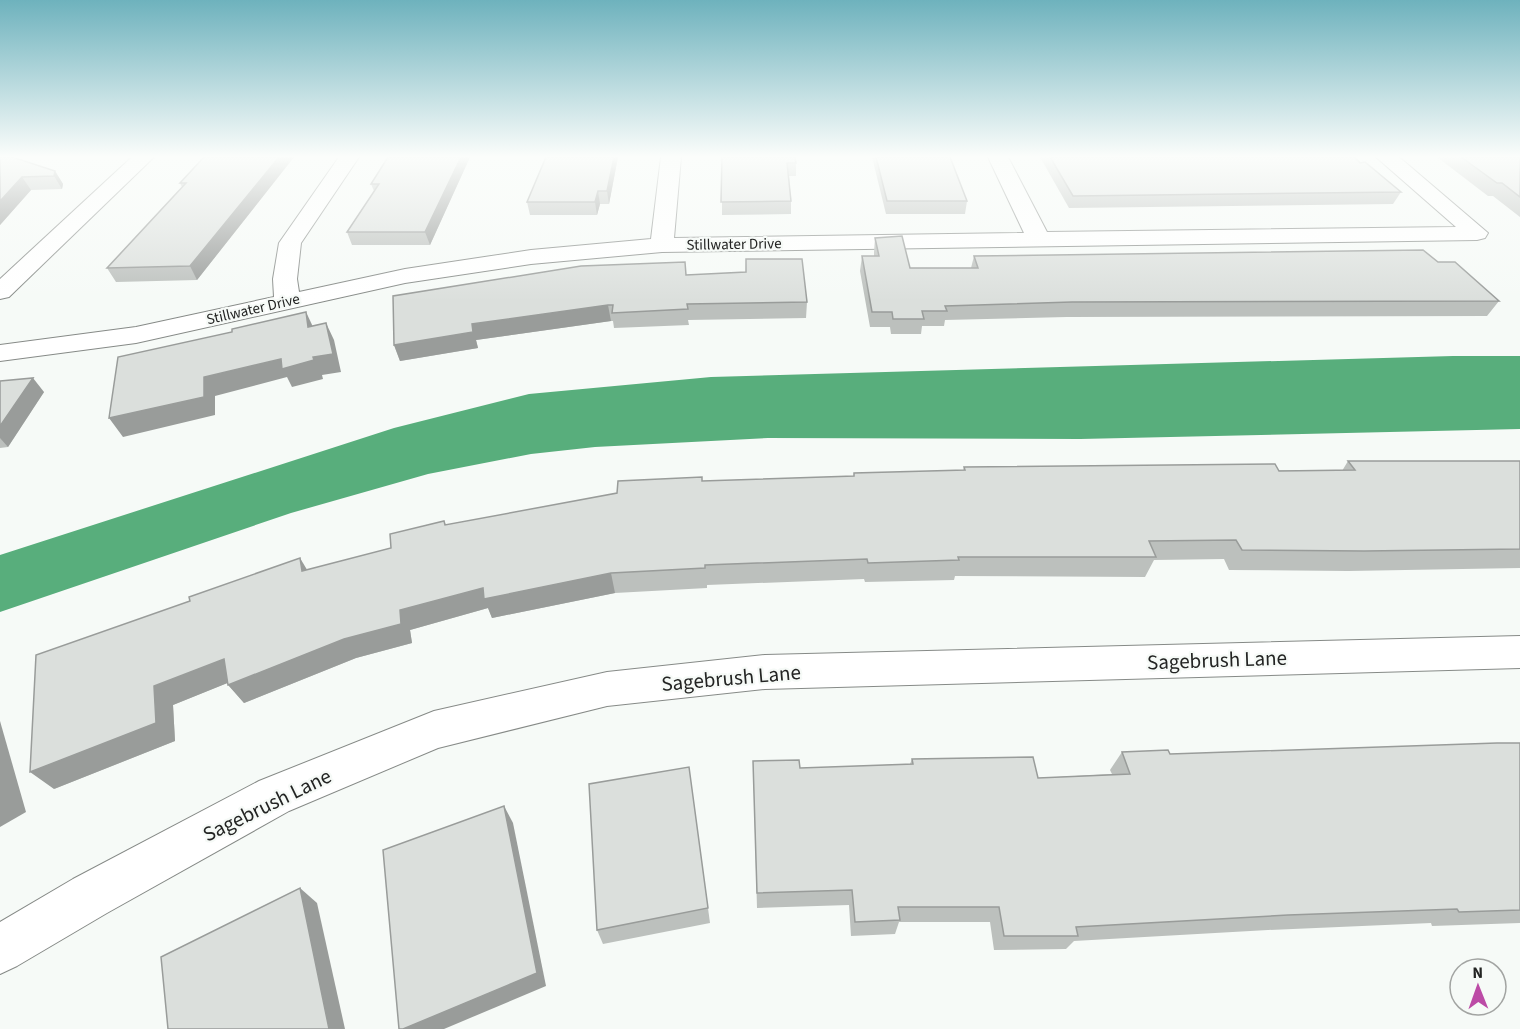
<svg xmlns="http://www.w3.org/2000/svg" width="1520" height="1029" font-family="'Source Sans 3',sans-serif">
  <rect width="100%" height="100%" fill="#f6faf7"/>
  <path fill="#58ae7c" d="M1453,356h67v73l-440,10 -312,-1 -173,9 -64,7 -103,20 -137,39 -291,99v-57l394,-127 135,-34 182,-17z"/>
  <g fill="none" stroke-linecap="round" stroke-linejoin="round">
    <defs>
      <g id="minor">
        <path d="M132,157h22l-145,140 -9,2v-20z"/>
        <path d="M339,157h20l-58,86 -4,36 2,13 106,-23 126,-19 120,-11 10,-82h20l-7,81 350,-5 -36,-76h20l39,75 409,-5 -80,-70h23l89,76 -3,5 -8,2 -815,12 -131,12 -126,19 -269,60 -136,18v-16l136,-18 138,-30 -1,-18 6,-36z"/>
        <path d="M1520,636v32l-755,21 -158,17 -169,42 -149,63 -182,102 -90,53 -17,8v-52l73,-43 186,-98 175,-70 173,-39 158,-17z"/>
      </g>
    </defs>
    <use href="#minor" stroke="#868a87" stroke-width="2"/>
    <use href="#minor" fill="#fff" fill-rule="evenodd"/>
  </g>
  <g fill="#bcc0bd">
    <path d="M0,157l55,14 8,13 -1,5 -31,1 -31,35z"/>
    <path d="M204,157h90l-97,123 -81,2 -9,-14 75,-81 -2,-4z"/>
    <path d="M470,157l-40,88h-78l-5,-13 27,-41 -3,-7z"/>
    <path d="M618,157l-9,47h-9l-3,11h-67l-3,-13z"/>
    <path d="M722,157l74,6v13h-7l2,25v13l-69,1z"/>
    <path d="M872,157h78l17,44 -2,13h-79z"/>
    <path d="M1040,157h314l47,35 -8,12 -324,4z"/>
    <path d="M1437,157h83v60l-27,-21h-5z"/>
    <path d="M875,238l35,30h61l3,-12 464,6 61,39 -12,15 -420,1 -122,3 -1,6h-22l-1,8h-30l-1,-7h-20l-10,-56 2,-15h12v-4z"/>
    <path d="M686,275l121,27 -1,16 -118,2 1,5 -75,3 -1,-7h-2l-135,19 2,8 -78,13 -6,-16z"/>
    <path d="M0,381l44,11 -36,55 -8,1z"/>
    <path d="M1348,461h172v107l-172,3 -119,-1 -5,-11 -70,1 -9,17 -190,-1 -1,4 -89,2 -1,-3 -157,6v3l-92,5 -123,25 -4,-10 -78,22 2,13 -56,15 -112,45 -17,-20 -54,22 2,36 -121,48 253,-219 84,-22 53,-27 2,4 256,-44 152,-5v-3l109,-2 1,-4 378,4z"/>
    <path d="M1520,743v180l-88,3 -1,-3 -163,7 -194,11 -8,8 -72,1 -4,-28h-91l-4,12 -44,2 -2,-31 -92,3 -4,-147 47,7 110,-4 2,-5 126,19 74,-4 -2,-4 12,-18 48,2z"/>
    <path d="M689,767l21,156 -107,21 -6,-14z"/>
  </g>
  <g fill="#999c9a">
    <path d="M279,157h15l-97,123 -7,-14z"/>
    <path d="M461,157h9l-40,88 -5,-13z"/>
    <path d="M614,157h4l-9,47 -2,-13z"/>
    <path d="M55,171l8,13 -1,5 -8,-13z"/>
    <path d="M22,177l9,13 -31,35v-24z"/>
    <path d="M598,191l2,13 -3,11 -2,-13z"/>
    <path d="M608,305l3,16 -135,19 2,8 -78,13 -6,-16 78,-21z"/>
    <path d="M306,312l8,17 -6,-2z"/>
    <path d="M326,323l8,17 7,32 -19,3 1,4 -31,8 -5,-10 -72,19v19l-92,22 -14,-19 95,-41 77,-18 32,-2z"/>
    <path d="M33,378l11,14 -36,55 -8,-9v-12z"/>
    <path d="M300,558l12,20 -10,-7z"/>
    <path d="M611,573l4,20 -123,25 -4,-10 -78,22 2,13 -56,15 -112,45 -16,-18 172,-75 83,-22z"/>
    <path d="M224,659l16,19 -67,27 2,36 -121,48 -24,-17 124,-86z"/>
    <path d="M0,721l26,91 -26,15z"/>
    <path d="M504,806l9,17 33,163 -102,43h-41z"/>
    <path d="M300,888l17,15 28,126h-16z"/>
  </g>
  <g fill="#dbdfdc" stroke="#999c9a" stroke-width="1.5">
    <path d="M0,157h12l43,14 -1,5 -32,1 -22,24z"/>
    <path d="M204,157h75l-89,109 -83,2 79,-85h-6z"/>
    <path d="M388,157h73l-36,75h-78l32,-48h-8z"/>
    <path d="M546,157h68l-7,34h-9l-3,11h-68z"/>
    <path d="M722,157h73l1,6h-9l4,38 -70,1z"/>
    <path d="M876,157h74l17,44h-80z"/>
    <path d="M1050,157h304l6,6 5,-1 36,30 -328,4z"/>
    <path d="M1461,157h59v40l-18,-14h-5z"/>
    <path d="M902,236l8,32h68l-4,-12 449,-6 15,12h17l44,39 -427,1 -127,4 2,5h-25l2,8h-31l-1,-7h-20l-10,-56h17l-4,-18z"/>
    <path d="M746,259h56l5,43 -120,2 1,5 -76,4 1,-8h-5l-136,19 1,8 -79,13 -1,-49 188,-30 104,-4 1,13 60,-3z"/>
    <path d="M306,312l2,15 18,-4 7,31 -20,3 1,3 -32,9 -1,-10 -77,18v20l-95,21 9,-61 114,-25v-3z"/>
    <path d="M33,378l-33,48v-45z"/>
    <path d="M1348,461h172v88l-156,2 -122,-1 -6,-10 -87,1 7,16h-198l1,3 -91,3 -1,-4 -162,6v3l-94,5 -127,26 -1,-11 -83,22 1,14 -57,15 -116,46 -4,-26 -70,27 2,37 -126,49 6,-117 154,-54 -1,-4 111,-39 2,13 89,-23 -1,-14 54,-13 1,4 172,-32 1,-12 84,-4v4l152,-5v-3l111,-3 -1,-3 311,-3 4,7 76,-1z"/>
    <path d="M1497,743h23v167l-61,2 -2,-3 -169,6 -212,12 2,9h-74l-5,-29h-101l2,13 -45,2 -3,-32 -95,3 -4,-132 46,-1 1,8 113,-4 -1,-5 121,-2 5,21 92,-4 -8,-22 46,-2 2,4z"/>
    <path d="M689,767l19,141 -111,22 -8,-146z"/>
    <path d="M504,806l33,167 -134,56h-4l-16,-179z"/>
    <path d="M300,888l29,141h-161l-7,-72z"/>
  </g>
  <linearGradient id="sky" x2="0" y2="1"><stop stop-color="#6eb2bd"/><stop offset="0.52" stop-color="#fbfdfb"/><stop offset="1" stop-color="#fbfdfb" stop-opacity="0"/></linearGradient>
  <rect width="1520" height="301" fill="url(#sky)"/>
  <g text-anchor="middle" stroke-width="4.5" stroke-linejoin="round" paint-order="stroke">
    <g font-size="15" fill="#232423" stroke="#f6faf7">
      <text transform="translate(734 244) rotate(-1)" y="5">Stillwater Drive</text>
      <text transform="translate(253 309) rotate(-13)" y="5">Stillwater Drive</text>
    </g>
    <g font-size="21" fill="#232423" stroke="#f6faf7">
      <text transform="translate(1217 660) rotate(-2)" y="7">Sagebrush Lane</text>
      <text transform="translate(731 678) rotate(-5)" y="7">Sagebrush Lane</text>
      <text transform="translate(267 805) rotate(-26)" y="7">Sagebrush Lane</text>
    </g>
  </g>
  <g transform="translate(1478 987) rotate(359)"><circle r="28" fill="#f6faf7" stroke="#a2a4a2" stroke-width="1.5"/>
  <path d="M0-4.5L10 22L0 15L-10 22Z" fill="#bc4ba6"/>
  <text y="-9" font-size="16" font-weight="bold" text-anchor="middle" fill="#232423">N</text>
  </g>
</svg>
